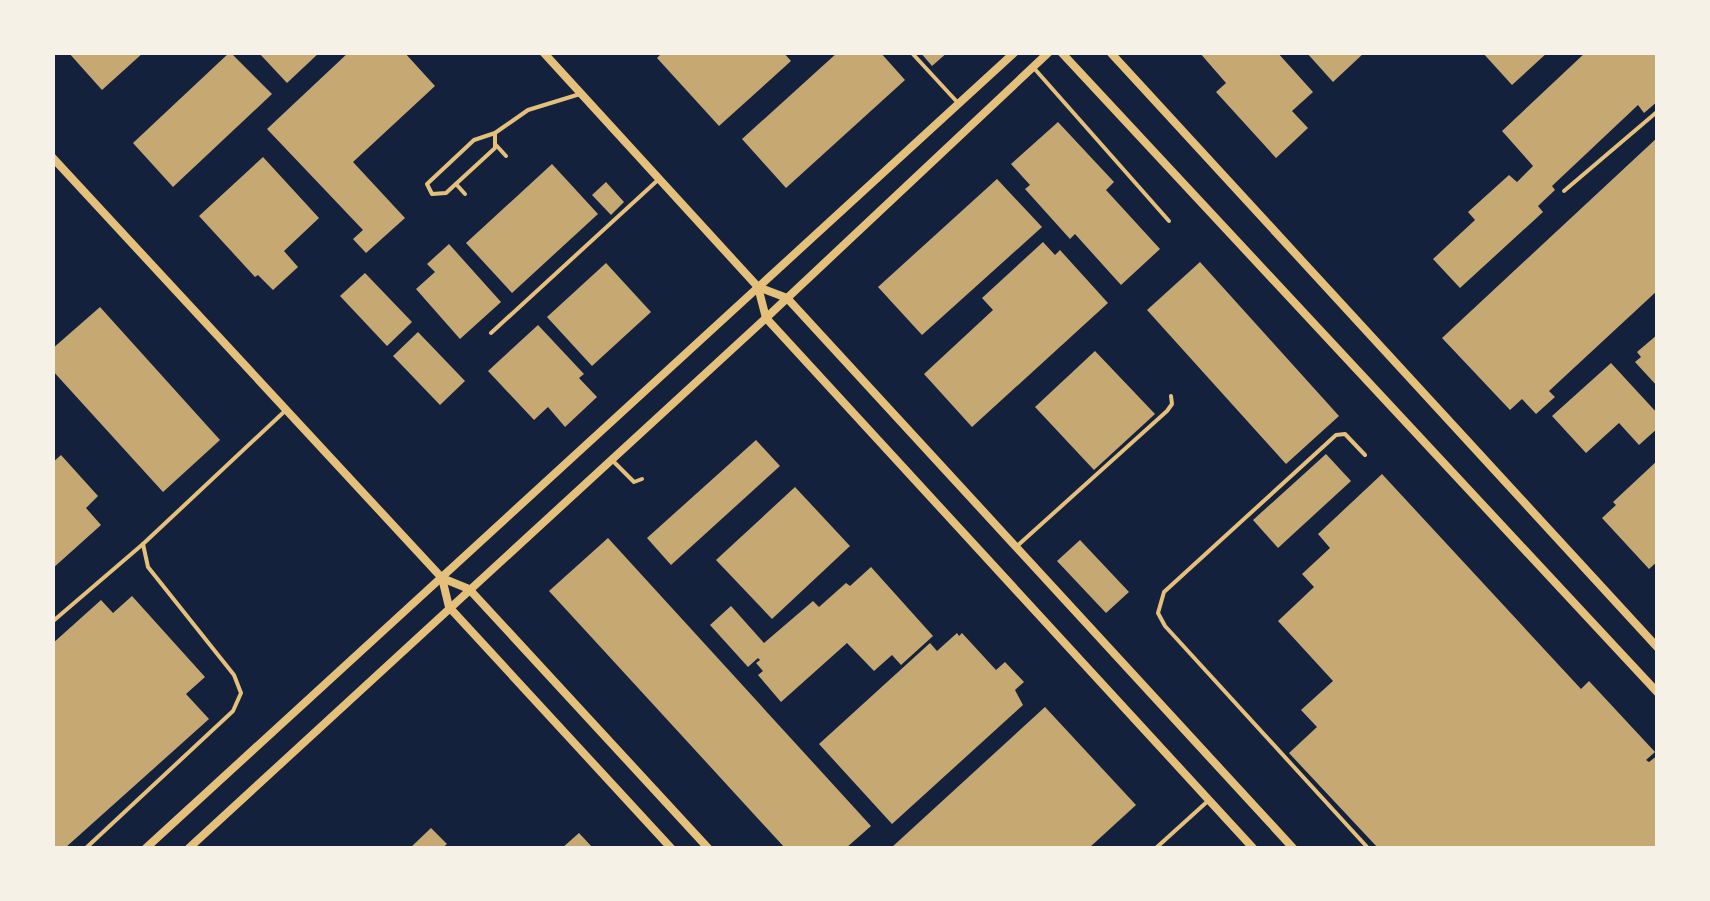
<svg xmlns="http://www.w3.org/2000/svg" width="1710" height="901" font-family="Arial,sans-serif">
  <rect width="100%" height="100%" fill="#14213d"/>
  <g fill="#c6a872">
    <path d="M68,52h76l-42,38z"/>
    <path d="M230,52l42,42 -99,93 -40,-44z"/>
    <path d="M258,52h62l-33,31z"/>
    <path d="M349,52h55l31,34 -82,76 52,56 -39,35 -13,-14 10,-9 -96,-101z"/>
    <path d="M663,52h120l8,9 -72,65 -62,-68z"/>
    <path d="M838,52h42l25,28 -119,108 -44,-49z"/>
    <path d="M920,52h28l-16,14z"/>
    <path d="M1199,52h78l36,40 -21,19 16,17 -32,30 -60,-66 10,-9z"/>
    <path d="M1306,52h59l-32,30z"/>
    <path d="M1482,52h66l-36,33z"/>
    <path d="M1586,52h72v49l-14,12 -6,-8 -86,81 3,4 -17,16 5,6 -83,76 -27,-29 42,-39 -7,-8 41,-37 8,7 16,-16 -31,-35z"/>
    <path d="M1058,122l56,60 -8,8 54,59 -39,36 -46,-51 -5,5 -45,-50 5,-4 -19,-21z"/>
    <path d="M1658,137v153l-109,101 6,6 -19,17 -14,-15 -12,11 -68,-72z"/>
    <path d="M263,157l56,61 -35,33 14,16 -25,23 -15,-15 -3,2 -56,-61z"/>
    <path d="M552,164l46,50 -86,79 -46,-50z"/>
    <path d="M997,179l45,48 -120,108 -44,-48z"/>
    <path d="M606,182l18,20 -13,13 -19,-20z"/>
    <path d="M1043,242l12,13 5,-5 48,53 -136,124 -48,-53 69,-64 -11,-12z"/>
    <path d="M449,244l52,58 -41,37 -44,-50 19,-17 -8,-8z"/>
    <path d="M1200,262l139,154 -53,48 -139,-154z"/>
    <path d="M606,263l45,49 -59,54 -45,-49z"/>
    <path d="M365,273l47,49 -25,24 -47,-50z"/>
    <path d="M100,307l120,133 -57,52 -111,-122v-21z"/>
    <path d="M538,325l46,49 -5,4 18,19 -32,30 -17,-20 -14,13 -46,-49z"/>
    <path d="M418,332l47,49 -25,24 -47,-49z"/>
    <path d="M1658,334v53l-23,-25 6,-5 -4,-5z"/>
    <path d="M1095,351l60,63 -61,56 -59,-63z"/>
    <path d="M1611,363l47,51v14l-19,17 -20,-22 -33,30 -34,-37z"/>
    <path d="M756,440l24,26 -109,99 -24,-27z"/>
    <path d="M1326,454l25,27 -73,67 -25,-28z"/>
    <path d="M61,455l37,41 -12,12 15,17 -49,44v-106z"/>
    <path d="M1658,460v101l-9,8 -47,-51 14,-13 -3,-3z"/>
    <path d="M1382,474l199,215 8,-8 66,71 -9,8 3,2 9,-7v93h-280l-89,-95 28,-26 -16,-17 32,-29 -55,-60 36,-34 -12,-13 28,-26 -12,-14z"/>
    <path d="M795,487l55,59 -78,73 -56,-59z"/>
    <path d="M608,538l263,288 -25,22h-61l-236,-257z"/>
    <path d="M1080,540l49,52 -23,21 -49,-52z"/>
    <path d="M871,567l62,69 -32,29 -9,-10 -18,16 -27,-28 -66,59 -23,-27 5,-4 -7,-8 4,-3 -2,-2 -10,9 -38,-42 21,-19 33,37 49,-42 6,6 27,-24 4,3z"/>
    <path d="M132,596l73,81 -19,17 23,25 -144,129h-13v-204l49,-44 12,13z"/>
    <path d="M957,633l2,3 3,-3 34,37 9,-8 19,20 -9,8 8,15 -131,119 -73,-80 111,-101 7,8z"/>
    <path d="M1045,707l91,98 -47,43h-198z"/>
    <path d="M431,828l16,16 -5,4h-32z"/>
    <path d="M579,833l14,15h-31z"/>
  </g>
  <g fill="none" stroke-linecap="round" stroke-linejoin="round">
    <g stroke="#e5c07b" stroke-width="4">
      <path d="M911,52l48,52"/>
      <path d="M1033,67l136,154"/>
      <path d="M495,133v15l-49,45 -14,1 -5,-10 47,-44 21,-7 33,-23 52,-16"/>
      <path d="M496,145l10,11"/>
      <path d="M456,184l9,10"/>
      <path d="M1564,191l94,-80"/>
      <path d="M491,333l168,-154"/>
      <path d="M1365,455l-20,-21 -9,1 -172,157 -6,21 7,13 203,222"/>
      <path d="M611,459l23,23 8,-3"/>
      <path d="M1016,547l151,-136 5,-7 -1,-8"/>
      <path d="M52,622l91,-78 143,-134"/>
      <path d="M86,848l147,-137 8,-18 -7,-18 -86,-108 -5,-23"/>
      <path d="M1156,848l53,-48"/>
    </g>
    <g stroke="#e5c07b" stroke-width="8">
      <path d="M543,52l215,235 29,11 506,550"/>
      <path d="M1061,52l597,641"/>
      <path d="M1110,52l548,596"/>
      <path d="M52,157l390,421 27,11 239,259"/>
      <path d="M758,287l8,31 487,530"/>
      <path d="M442,578l7,29 222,241"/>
      <path d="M146,848l869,-796"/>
      <path d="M189,848l577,-530 283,-266"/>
    </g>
  </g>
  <rect width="1710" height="901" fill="none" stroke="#f6f1e7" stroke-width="110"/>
</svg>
